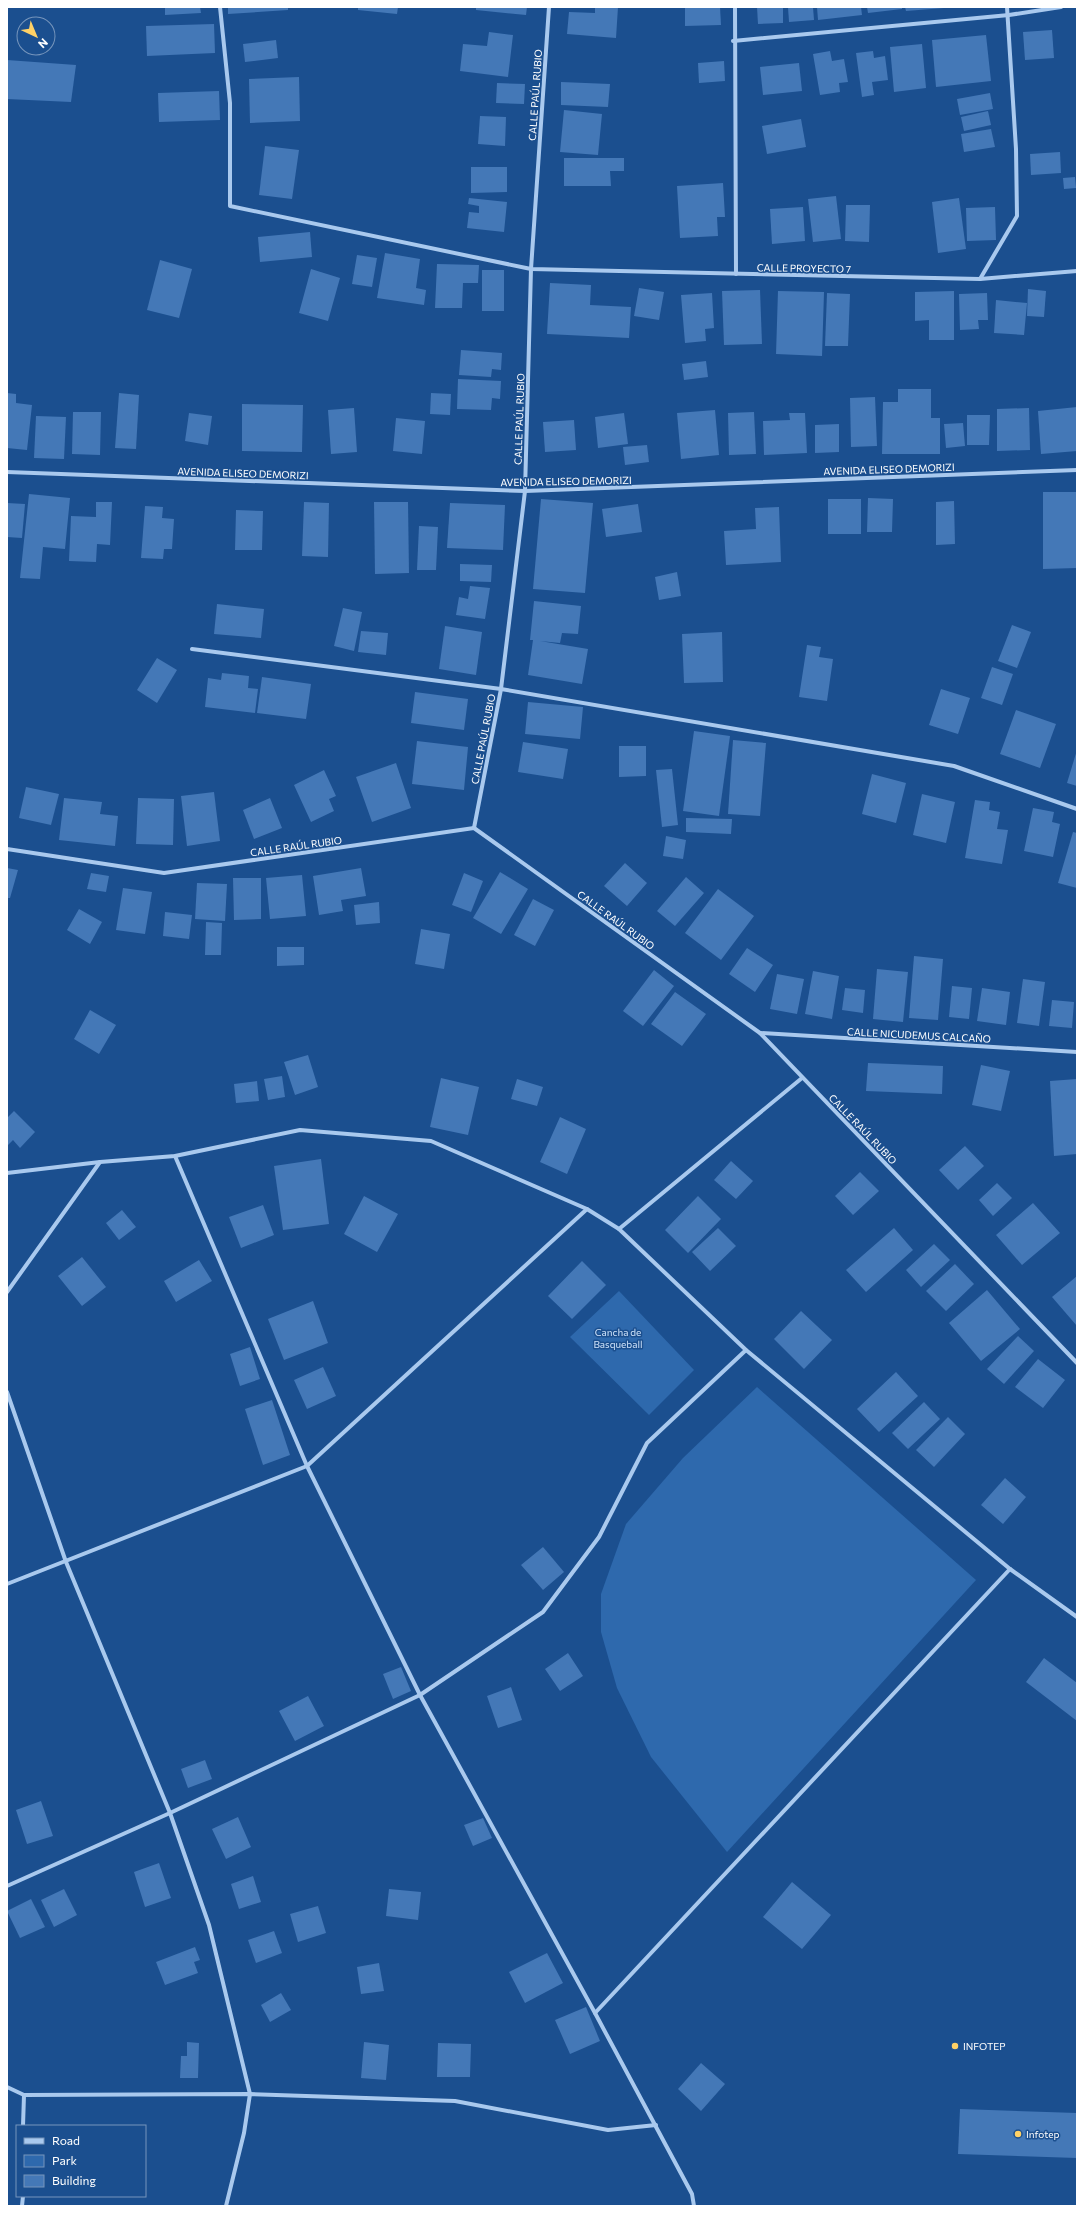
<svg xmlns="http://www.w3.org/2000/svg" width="1084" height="2213" font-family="Commissioner,sans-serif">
  <rect width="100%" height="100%" fill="#1b4f8f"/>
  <g fill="#2e69ad">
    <path d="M619,1291l75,79 -45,45 -79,-78z"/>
    <path d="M757,1387l219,193 -249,272 -76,-95 -34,-69 -16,-56v-38l25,-70 57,-66z"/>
  </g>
  <g fill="#4478b7">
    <path d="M165,7h35l1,6 -36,2z"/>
    <path d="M228,7h60v3l-60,4z"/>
    <path d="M358,7h40l-1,7 -39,-4z"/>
    <path d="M476,7h51l-1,8 -50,-5z"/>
    <path d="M595,7h23l-2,31 -49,-4 2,-22 26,1z"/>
    <path d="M685,7h35l1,18 -36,1z"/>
    <path d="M757,7h26v16l-25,1z"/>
    <path d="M788,7h25l1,13 -25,2z"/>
    <path d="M817,7h44l1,8 -44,5z"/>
    <path d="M867,7h35v2l-34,4z"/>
    <path d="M905,7h38l1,1 -38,3z"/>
    <path d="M214,24l1,29 -68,3 -1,-30z"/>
    <path d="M1052,30l2,28 -29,2 -2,-28z"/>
    <path d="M489,32l24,3 -5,42 -48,-6 3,-27 24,2z"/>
    <path d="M986,35l5,46 -55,6 -4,-47z"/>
    <path d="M276,40l2,18 -33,4 -2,-18z"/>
    <path d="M922,44l4,44 -32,4 -4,-45z"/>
    <path d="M830,51l2,10 12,-2 4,23 -9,1 1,9 -20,3 -7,-41z"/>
    <path d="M873,51l1,7 11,-2 3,24 -16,2 2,13 -12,2 -6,-44z"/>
    <path d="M7,60l69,5 -5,37 -64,-3z"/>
    <path d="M724,61l1,20 -26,2 -1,-20z"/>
    <path d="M799,63l3,28 -39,4 -3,-28z"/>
    <path d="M299,77l1,44 -50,2 -1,-44z"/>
    <path d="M561,82l49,2 -2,23 -47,-2z"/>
    <path d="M497,83l28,1 -1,20 -28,-1z"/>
    <path d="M219,91l1,29 -61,2 -1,-29z"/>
    <path d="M990,93l3,16 -33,6 -3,-16z"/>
    <path d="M564,110l38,4 -4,41 -38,-3z"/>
    <path d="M988,111l3,14 -27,6 -3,-14z"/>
    <path d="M480,116l26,1 -1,29 -27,-2z"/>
    <path d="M801,119l5,28 -39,7 -5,-28z"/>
    <path d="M991,129l4,18 -31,5 -3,-18z"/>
    <path d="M265,146l34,4 -7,49 -33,-4z"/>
    <path d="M1060,152l1,21 -30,2 -1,-21z"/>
    <path d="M564,158h60v13h-14l1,15h-47z"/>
    <path d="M471,167h36v25l-36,1z"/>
    <path d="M1075,177l1,11 -12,1 -1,-11z"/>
    <path d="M723,183l2,34h-8l1,19 -38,2 -3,-52z"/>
    <path d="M836,196l5,43 -28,3 -5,-43z"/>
    <path d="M469,198l38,4 -3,30 -37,-4 2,-16 10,1v-7l-11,-2z"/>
    <path d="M959,198l7,51 -28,4 -6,-51z"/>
    <path d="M846,205h24l-1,37 -24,-1z"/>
    <path d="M803,207l2,34 -33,3 -2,-35z"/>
    <path d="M995,207l1,33 -29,1 -1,-33z"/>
    <path d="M310,232l2,25 -52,5 -2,-25z"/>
    <path d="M385,253l35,6 -4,29 10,2 -2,15 -47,-7z"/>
    <path d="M357,255l20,3 -5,29 -20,-3z"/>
    <path d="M160,260l32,9 -13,49 -32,-8z"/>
    <path d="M437,264l42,1 -1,18h-15l-1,25h-27z"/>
    <path d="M311,269l29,9 -12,43 -29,-8z"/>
    <rect x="482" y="270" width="22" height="41"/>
    <path d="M550,283l41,2 -1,20 41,2 -2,31 -82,-4z"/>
    <path d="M639,288l25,4 -5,28 -25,-4z"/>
    <path d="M1028,289l18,2 -2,26 -17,-1z"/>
    <path d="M760,290l2,54 -38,1 -2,-54z"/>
    <path d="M778,291l46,1 -2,64 -46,-2z"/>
    <path d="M954,291v49h-25v-20l-14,1v-29z"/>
    <path d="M712,293l2,35 -9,1 1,12 -21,2 -4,-48z"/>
    <path d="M827,293l23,1 -2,52h-23z"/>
    <path d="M987,293l1,27h-10l1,9 -19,1 -1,-36z"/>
    <path d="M996,300l31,3 -3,32 -30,-2z"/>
    <path d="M461,350l41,3 -1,17 -9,-1 -1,8 -32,-2z"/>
    <path d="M706,361l2,16 -24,3 -2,-16z"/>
    <path d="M458,379l43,2 -1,18 -8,-1 -1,12 -34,-1z"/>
    <path d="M898,389h33v29h9v36h-58l1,-52h15z"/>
    <path d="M7,393l9,1v9l16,2 -5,45 -20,-2z"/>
    <path d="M119,393l20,2 -3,54 -21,-1z"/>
    <path d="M431,393l20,1 -1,21 -20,-1z"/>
    <path d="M875,397l2,49 -26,1 -1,-49z"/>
    <path d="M242,404l61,1 -1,47 -60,-1z"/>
    <path d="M1077,407v44l-36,3 -3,-43z"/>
    <path d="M354,408l3,44 -26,2 -3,-44z"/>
    <path d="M1029,408l1,42 -33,1v-42z"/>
    <path d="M715,410l4,45 -38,4 -4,-46z"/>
    <path d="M73,412h28l-1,43 -28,-1z"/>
    <path d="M754,412l2,42 -27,1 -1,-42z"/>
    <path d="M189,413l23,3 -4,29 -23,-4z"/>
    <path d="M624,413l4,31 -30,4 -3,-31z"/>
    <path d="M789,413h16l2,40 -43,2 -1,-34 27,-1z"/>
    <path d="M967,415h23l-1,30h-22z"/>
    <path d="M36,416l30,1 -2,42 -30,-1z"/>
    <path d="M396,418l29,3 -3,33 -29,-3z"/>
    <path d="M574,420l2,30 -31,2 -2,-30z"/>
    <path d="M963,423l2,23 -19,2 -2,-24z"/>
    <path d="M839,424v28l-24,1v-28z"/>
    <path d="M647,445l2,17 -24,3 -2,-18z"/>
    <path d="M1043,492h34v76l-34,1z"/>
    <path d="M29,494l41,4 -5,51 -22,-2 -3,32 -20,-1z"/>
    <path d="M868,498l25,1 -1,33h-25z"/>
    <path d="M541,499l52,4 -8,90 -52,-4z"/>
    <rect x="828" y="499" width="33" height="35"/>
    <path d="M954,501l1,43 -19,1v-43z"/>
    <path d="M96,502h16l-2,43 -13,-1 -1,18 -27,-1 2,-45 25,1z"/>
    <path d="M304,502l25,1 -1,54 -26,-1z"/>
    <path d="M374,502h34l1,71 -34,1z"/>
    <path d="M7,503l18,1 -3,34 -15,-1z"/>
    <path d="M450,503l55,2 -2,45 -56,-2z"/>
    <path d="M638,504l4,28 -36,5 -4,-28z"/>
    <path d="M145,506l18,1 -1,11 12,1 -2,30h-8l-1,10 -22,-1z"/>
    <path d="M779,507l2,55 -55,3 -2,-34 32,-2 -1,-21z"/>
    <path d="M236,510l27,1 -1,39h-27z"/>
    <path d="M419,526l19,1 -2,43h-19z"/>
    <path d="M460,564l32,1 -1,17 -31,-1z"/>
    <path d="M677,572l4,24 -22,4 -4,-23z"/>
    <path d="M470,586l20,2 -5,31 -29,-4 3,-18 9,2z"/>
    <path d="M534,601l47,5 -3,28 -16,-1 -2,10 -20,-2 48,8 -6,35 -54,-9 5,-35h-3z"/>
    <path d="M217,604l47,5 -3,29 -47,-4z"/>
    <path d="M343,608l19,4 -8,39 -20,-5z"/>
    <path d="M1012,625l19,7 -14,36 -19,-7z"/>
    <path d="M445,626l37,6 -6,43 -37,-6z"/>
    <path d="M361,631l27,2 -2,22 -28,-3z"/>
    <path d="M722,632l1,50 -39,1 -2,-49z"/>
    <path d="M807,645l14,2 -2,10 14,2 -6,42 -28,-4z"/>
    <path d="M157,658l20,12 -20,33 -20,-13z"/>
    <path d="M992,667l21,7 -11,31 -21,-7z"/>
    <path d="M222,673l27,3 -1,12 10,1 -3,24 -50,-6 3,-29 13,2z"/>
    <path d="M262,677l49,7 -5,35 -49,-6z"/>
    <path d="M941,689l29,9 -12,36 -29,-9z"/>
    <path d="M415,692l53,7 -4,31 -53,-7z"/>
    <path d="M528,702l55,5 -3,32 -55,-5z"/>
    <path d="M1016,710l40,14 -16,44 -40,-14z"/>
    <path d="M694,731l36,5 -11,80 -36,-5z"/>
    <path d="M733,740l33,3 -6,73 -32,-2z"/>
    <path d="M417,741l51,6 -4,43 -52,-6z"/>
    <path d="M523,742l45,7 -5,30 -45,-7z"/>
    <path d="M619,746h27v30l-27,1z"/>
    <path d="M1077,750v36l-10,-3z"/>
    <path d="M396,763l15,45 -39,14 -16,-45z"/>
    <path d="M672,769l6,56 -16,2 -6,-57z"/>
    <path d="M324,770l12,26 -7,3 5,12 -23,11 -17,-37z"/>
    <path d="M872,774l34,9 -10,40 -34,-9z"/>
    <path d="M26,787l33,7 -8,31 -32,-7z"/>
    <path d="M214,792l6,49 -33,5 -6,-50z"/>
    <path d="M922,794l33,8 -9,41 -33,-8z"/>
    <path d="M64,798l38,4 -2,12 18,2 -3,30 -56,-6z"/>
    <path d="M138,798l36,1 -1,46 -37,-1z"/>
    <path d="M270,798l12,30 -28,11 -11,-29z"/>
    <path d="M975,800l15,2 -1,8 11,2 -3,17 11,1 -6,34 -37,-6z"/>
    <path d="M1033,808l21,4 -2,10 8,2 -7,33 -29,-6z"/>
    <path d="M686,818l46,1 -1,15 -45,-2z"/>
    <path d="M1073,832l4,1v55l-19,-5z"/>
    <path d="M666,836l20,4 -3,19 -20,-3z"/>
    <path d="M625,863l22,20 -20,23 -23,-20z"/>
    <path d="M7,868l11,2 -8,28h-3z"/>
    <path d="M361,868l5,28 -25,4 2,11 -24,4 -6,-39z"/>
    <path d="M500,872l28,17 -27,45 -28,-16z"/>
    <path d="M91,873l18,3 -3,16 -19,-3z"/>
    <path d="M464,873l19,8 -12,31 -19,-7z"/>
    <path d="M302,875l4,41 -36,3 -4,-41z"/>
    <path d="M686,877l18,16 -29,33 -18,-15z"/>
    <path d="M233,878h28v41l-27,1z"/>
    <path d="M197,883l30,1 -2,37 -30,-2z"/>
    <path d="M123,888l29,4 -7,42 -29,-4z"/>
    <path d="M718,889l36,27 -33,44 -36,-27z"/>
    <path d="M533,899l21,11 -19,36 -21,-11z"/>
    <path d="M379,902l1,21 -24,2 -2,-20z"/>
    <path d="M79,909l23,13 -12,22 -23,-14z"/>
    <path d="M165,912l27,3 -3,24 -26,-3z"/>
    <path d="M206,922l16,1 -1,32h-16z"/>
    <path d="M421,929l29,5 -6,35 -29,-5z"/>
    <path d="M277,947h27v18l-27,1z"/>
    <path d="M747,948l26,17 -18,27 -26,-18z"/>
    <path d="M914,956l29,3 -5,61 -29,-2z"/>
    <path d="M877,969l31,3 -5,50 -30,-3z"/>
    <path d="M654,970l20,16 -31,40 -20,-15z"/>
    <path d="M813,971l26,5 -7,43 -27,-5z"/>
    <path d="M777,974l27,5 -7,35 -27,-5z"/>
    <path d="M1023,979l22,3 -6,44 -22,-3z"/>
    <path d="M952,986l20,2 -3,31 -20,-2z"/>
    <path d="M845,988l20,2 -2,23 -21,-3z"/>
    <path d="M982,988l28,4 -4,33 -29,-4z"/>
    <path d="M675,992l31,22 -24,32 -31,-22z"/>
    <path d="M1052,1000l22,2 -2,26 -23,-2z"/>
    <path d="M90,1010l26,15 -17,29 -25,-15z"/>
    <path d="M308,1055l10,32 -23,8 -11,-33z"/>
    <path d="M868,1063l75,3 -1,28 -76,-3z"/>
    <path d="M981,1065l29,6 -9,40 -29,-6z"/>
    <path d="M282,1076l3,21 -17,3 -4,-21z"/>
    <path d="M441,1078l38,9 -11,48 -38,-8z"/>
    <path d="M517,1079l26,8 -6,19 -26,-7z"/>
    <path d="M1077,1079v75l-23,2 -4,-75z"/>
    <path d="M257,1081l2,20 -23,2 -2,-19z"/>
    <path d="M14,1111l21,21 -15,16 -7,-8 -6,6v-28z"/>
    <path d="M560,1117l26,12 -19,45 -27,-12z"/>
    <path d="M965,1146l19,20 -26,24 -19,-20z"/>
    <path d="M321,1159l8,65 -46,6 -9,-64z"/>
    <path d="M731,1161l22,20 -17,18 -22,-19z"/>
    <path d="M860,1172l19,19 -26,24 -18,-19z"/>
    <path d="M997,1183l15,15 -19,18 -14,-16z"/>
    <path d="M364,1196l34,18 -21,38 -33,-18z"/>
    <path d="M698,1196l23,23 -33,34 -23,-23z"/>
    <path d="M1033,1203l27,30 -38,32 -26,-30z"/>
    <path d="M263,1205l11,30 -33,13 -12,-31z"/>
    <path d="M122,1210l14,17 -17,13 -13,-17z"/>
    <path d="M718,1228l18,18 -26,25 -18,-19z"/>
    <path d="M894,1228l19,22 -47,42 -20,-22z"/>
    <path d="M934,1244l16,16 -29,27 -15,-17z"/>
    <path d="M82,1257l24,30 -24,19 -24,-30z"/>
    <path d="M199,1260l13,21 -36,21 -12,-21z"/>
    <path d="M582,1261l24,24 -34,34 -24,-23z"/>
    <path d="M955,1264l19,20 -28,27 -20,-20z"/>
    <path d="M1077,1276v50l-25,-29z"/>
    <path d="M987,1290l33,39 -39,32 -32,-38z"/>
    <path d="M313,1301l15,42 -44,17 -16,-41z"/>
    <path d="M801,1311l31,29 -28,29 -30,-30z"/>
    <path d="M1018,1336l16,15 -30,33 -17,-15z"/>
    <path d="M250,1347l10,32 -20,7 -10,-32z"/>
    <path d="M1038,1359l27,21 -22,28 -28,-21z"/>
    <path d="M323,1367l13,29 -29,13 -13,-29z"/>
    <path d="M896,1372l22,24 -39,36 -22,-23z"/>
    <path d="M272,1400l18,55 -27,10 -18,-56z"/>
    <path d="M924,1402l16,17 -32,30 -16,-16z"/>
    <path d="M948,1417l17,17 -31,33 -18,-17z"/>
    <path d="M1005,1478l21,19 -23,27 -22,-19z"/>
    <path d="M543,1547l21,25 -21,18 -22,-25z"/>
    <path d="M568,1653l15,23 -23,15 -15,-22z"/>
    <path d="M1044,1658l33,25v38l-51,-39z"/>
    <path d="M401,1667l10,24 -18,8 -10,-25z"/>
    <path d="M511,1687l11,33 -24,8 -11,-32z"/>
    <path d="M308,1696l16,30 -29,15 -16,-30z"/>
    <path d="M205,1760l7,19 -24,9 -7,-19z"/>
    <path d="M41,1801l12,35 -26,8 -11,-34z"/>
    <path d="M238,1817l13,30 -25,12 -14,-30z"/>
    <path d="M483,1818l9,20 -19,8 -9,-21z"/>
    <path d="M159,1863l12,35 -26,9 -11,-35z"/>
    <path d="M253,1876l8,26 -22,7 -8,-25z"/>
    <path d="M792,1882l39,33 -29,34 -39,-32z"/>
    <path d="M64,1889l13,26 -23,12 -13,-27z"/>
    <path d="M389,1889l32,3 -3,28 -32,-4z"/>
    <path d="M31,1899l14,28 -25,11 -13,-27z"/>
    <path d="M318,1906l8,27 -28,9 -8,-28z"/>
    <path d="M274,1931l8,22 -26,10 -8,-23z"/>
    <path d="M195,1947l5,13 -6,2 4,11 -33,12 -9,-23z"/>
    <path d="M547,1953l16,30 -38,20 -16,-31z"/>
    <path d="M379,1963l5,28 -23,3 -4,-27z"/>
    <path d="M281,1993l10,17 -21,12 -9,-17z"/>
    <path d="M586,2007l14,34 -30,13 -15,-34z"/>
    <path d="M187,2042l12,1 -1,35h-18l1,-22h6z"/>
    <path d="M364,2042l25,3 -3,35 -25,-2z"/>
    <path d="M438,2043l33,1 -1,33h-33z"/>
    <path d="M701,2063l24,21 -24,27 -23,-22z"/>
    <path d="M960,2109l117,4v45l-119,-4z"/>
  </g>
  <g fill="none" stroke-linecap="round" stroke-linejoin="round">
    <g stroke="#a9c9ee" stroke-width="4">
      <path d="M220,7l10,96v103l301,63 449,10 97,-8"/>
      <path d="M735,7l1,267"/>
      <path d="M733,41l276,-26 52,-8"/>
      <path d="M980,279l37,-63 -1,-67 -9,-142"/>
      <path d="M7,472l518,19 552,-21"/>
      <path d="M192,649l309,40 453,77 123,43"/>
      <path d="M474,828l27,-139 24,-198 6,-222 18,-262"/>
      <path d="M7,849l157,24 310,-45 286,205 317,330"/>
      <path d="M760,1033l317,19"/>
      <path d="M175,1156l132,310 113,229 175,318 415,-444"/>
      <path d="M7,1173l93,-11"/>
      <path d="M619,1229l183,-151"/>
      <path d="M7,1292l93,-130 75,-6 125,-26 131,11 156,68 32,20 127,121 264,219 67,48"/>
      <path d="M7,1392l59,170 104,251 39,112 41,169 -6,39 -18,73"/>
      <path d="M7,1584l300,-118 280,-257"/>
      <path d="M7,1886l163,-73 250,-118 123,-83 56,-75 48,-94 99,-93"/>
      <path d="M595,2013l97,181 2,12"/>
      <path d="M7,2087l17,8 226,-1 205,7 153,29 48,-5"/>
      <path d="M23,2126l1,-31"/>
      <path d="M22,2206l1,-10"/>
    </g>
  </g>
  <g fill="#ffd166" stroke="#1b4f8f" stroke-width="1.5">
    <circle cx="955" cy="2046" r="4"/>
    <circle cx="1018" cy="2134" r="4"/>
  </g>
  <g text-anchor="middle" stroke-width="3" stroke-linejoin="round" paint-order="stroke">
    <g font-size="10" fill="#fff" stroke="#1b4f8f">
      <text transform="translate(535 95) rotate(-86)" y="4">CALLE PAÚL RUBIO</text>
      <text transform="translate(804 268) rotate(1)" y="4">CALLE PROYECTO 7</text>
      <text transform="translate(519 419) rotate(-88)" y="4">CALLE PAÚL RUBIO</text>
      <text transform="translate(889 469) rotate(-2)" y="4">AVENIDA ELISEO DEMORIZI</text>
      <text transform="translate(243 473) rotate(2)" y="4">AVENIDA ELISEO DEMORIZI</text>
      <text transform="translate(566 481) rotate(-1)" y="4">AVENIDA ELISEO DEMORIZI</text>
      <text transform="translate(483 739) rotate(-79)" y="4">CALLE PAÚL RUBIO</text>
      <text transform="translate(296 846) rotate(-8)" y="4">CALLE RAÚL RUBIO</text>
      <text transform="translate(616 920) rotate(36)" y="4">CALLE RAÚL RUBIO</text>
      <text transform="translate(919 1035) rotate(3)" y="4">CALLE NICUDEMUS CALCAÑO</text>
      <text transform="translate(863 1129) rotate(46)" y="4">CALLE RAÚL RUBIO</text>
    </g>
    <g font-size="10" fill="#cfe3fa" stroke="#1b4f8f">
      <text x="618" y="1336">Cancha de<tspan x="618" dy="12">Basqueball</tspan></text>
    </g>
    <g font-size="10" fill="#fff" stroke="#1b4f8f" text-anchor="start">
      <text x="963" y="2050">INFOTEP</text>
      <text x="1026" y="2138">Infotep</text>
    </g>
  </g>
  <rect width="1084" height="2213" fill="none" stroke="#ffffff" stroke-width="16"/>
  <rect x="16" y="2125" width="130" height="72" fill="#1b4f8f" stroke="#7695bc"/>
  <rect x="24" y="2138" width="20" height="6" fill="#a9c9ee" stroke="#7695bc"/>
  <text x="52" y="2145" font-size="12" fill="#ffffff">Road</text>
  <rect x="24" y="2155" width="20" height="12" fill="#2e69ad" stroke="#7695bc"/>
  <text x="52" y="2165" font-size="12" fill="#ffffff">Park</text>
  <rect x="24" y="2175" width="20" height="12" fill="#4478b7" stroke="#7695bc"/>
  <text x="52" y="2185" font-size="12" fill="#ffffff">Building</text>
  <g transform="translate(36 36) rotate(136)"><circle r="19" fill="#1b4f8f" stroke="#7695bc"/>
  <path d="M0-3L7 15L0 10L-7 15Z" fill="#ffd166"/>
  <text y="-6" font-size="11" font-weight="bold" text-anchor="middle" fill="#ffffff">N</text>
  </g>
</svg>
